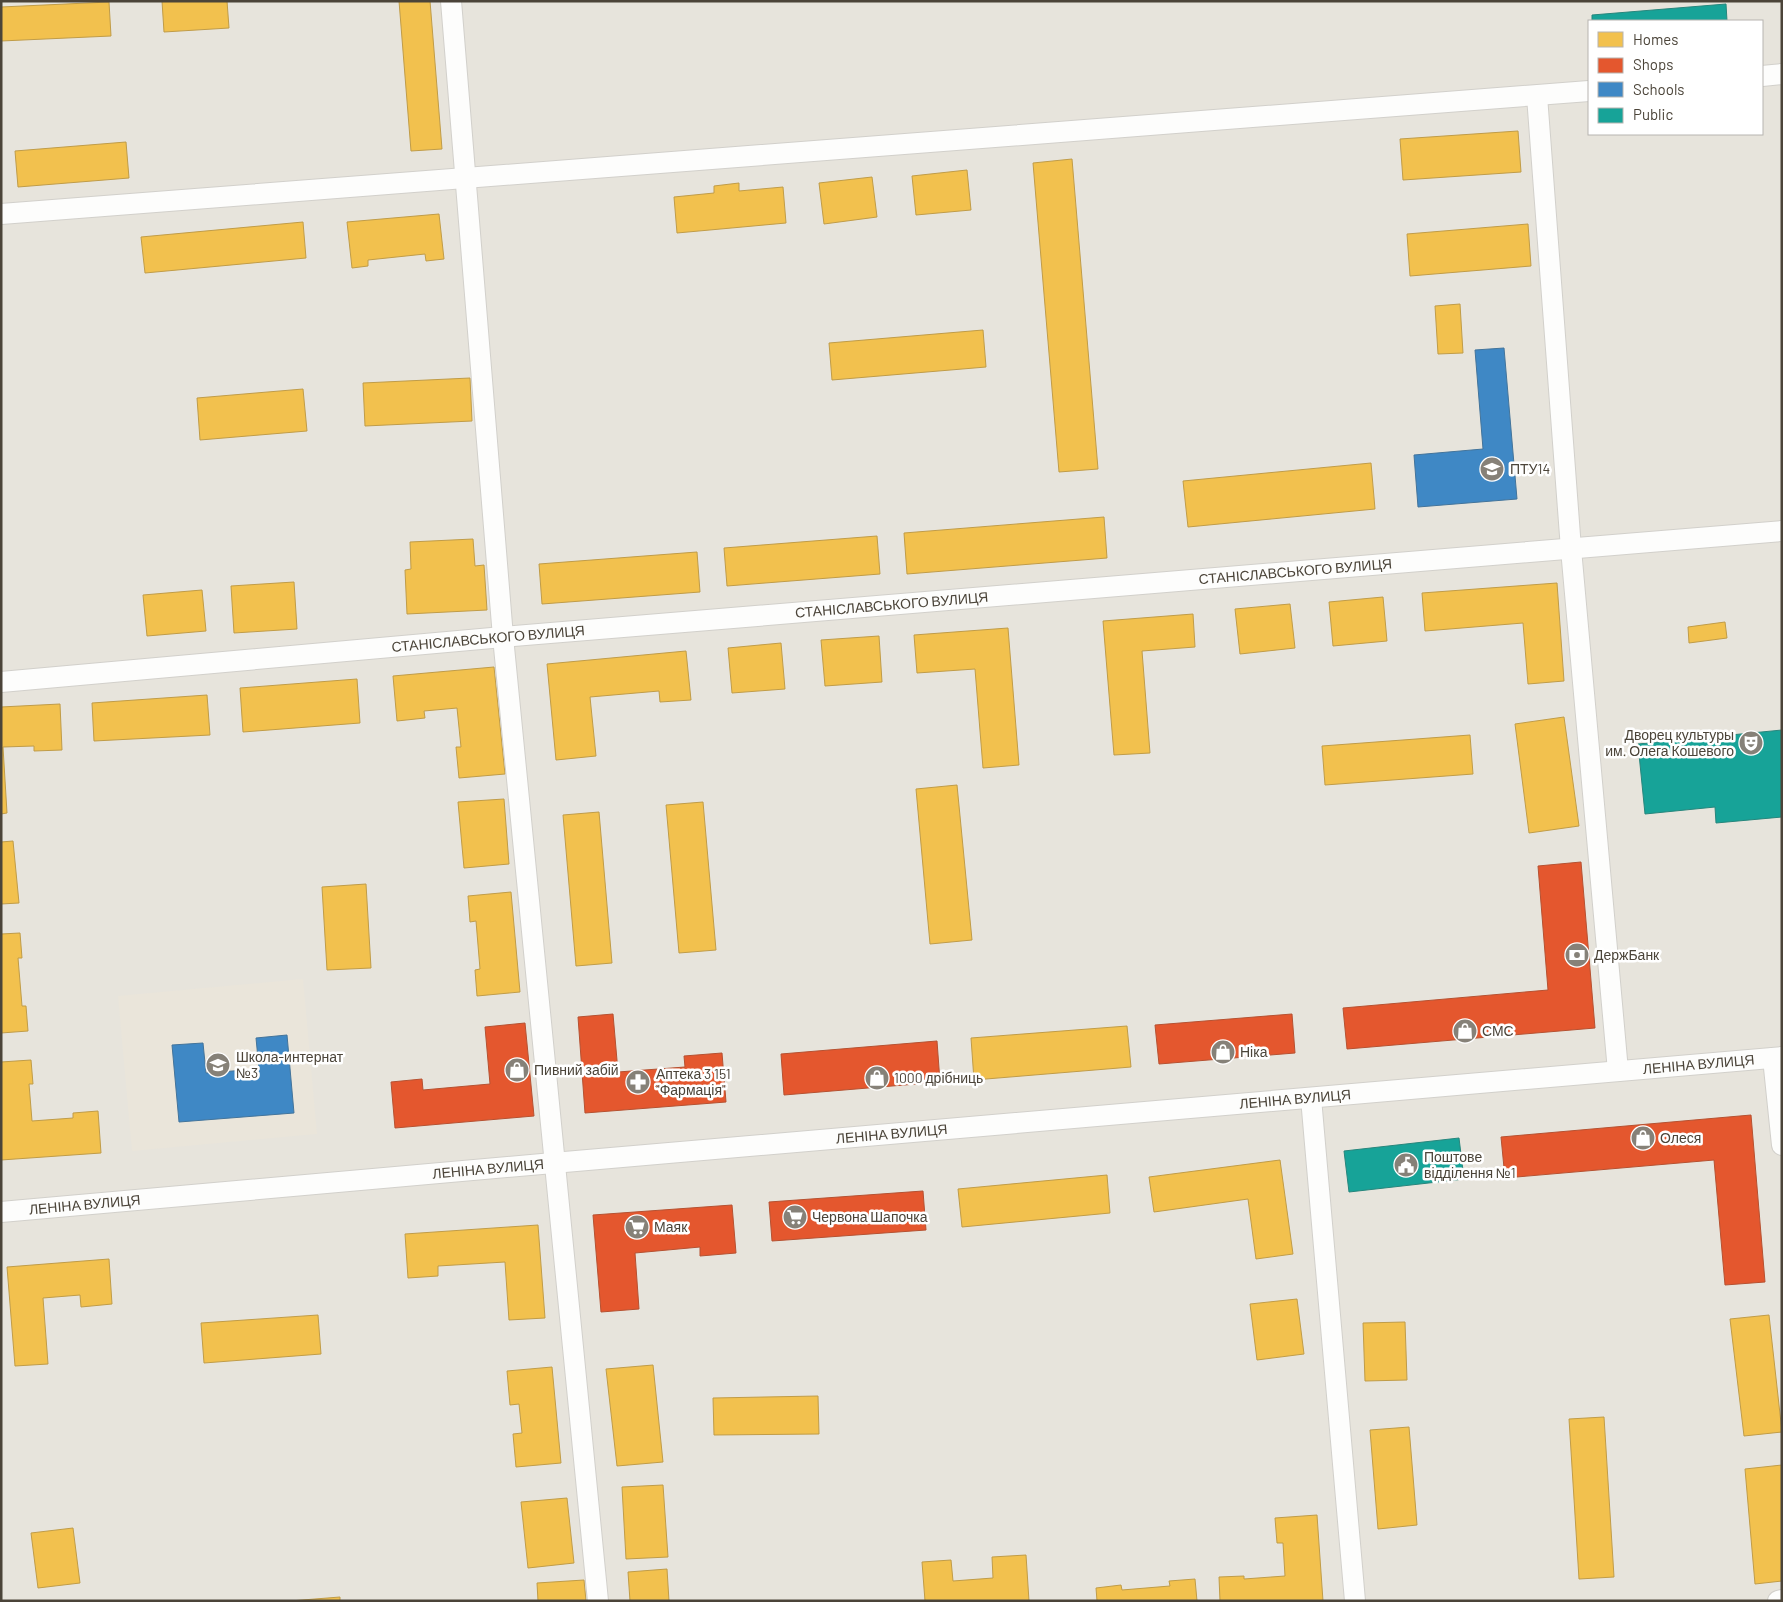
<svg xmlns="http://www.w3.org/2000/svg" width="1783" height="1602" font-family="Barlow,sans-serif">
  <rect width="100%" height="100%" fill="#f4f2ee"/>
  <path fill="#e7e4dc" fill-rule="evenodd" d="M1,1h1781v1600h-1781zM1589,21h173v113h-173z"/>
  <path fill="#eae5da" d="M303,979l14,155 -185,17 -14,-155z"/>
  <g fill="#f2c14e" stroke="#c09c48">
    <path d="M162,1h65l2,27 -65,4z"/>
    <path d="M399,1h31l12,148 -31,2z"/>
    <path d="M109,2l2,34 -110,5v-34z"/>
    <path d="M1518,131l3,41 -118,8 -3,-41z"/>
    <path d="M126,142l3,36 -111,9 -3,-36z"/>
    <path d="M1072,159l26,310 -39,3 -26,-309z"/>
    <path d="M967,170l4,40 -55,5 -4,-39z"/>
    <path d="M872,177l5,40 -53,7 -5,-41z"/>
    <path d="M739,183v8l44,-4 3,36 -109,10 -3,-36 40,-4v-7z"/>
    <path d="M439,214l5,45 -18,2 -1,-7 -57,6v6l-16,2 -5,-46z"/>
    <path d="M303,222l3,36 -161,15 -4,-36z"/>
    <path d="M1528,224l3,42 -121,10 -3,-42z"/>
    <path d="M1460,304l3,49 -25,1 -3,-48z"/>
    <path d="M983,330l3,37 -154,13 -3,-37z"/>
    <path d="M470,378l2,43 -107,5 -2,-43z"/>
    <path d="M303,389l4,42 -107,9 -3,-42z"/>
    <path d="M1371,463l4,46 -187,18 -5,-46z"/>
    <path d="M1104,517l3,41 -200,16 -3,-41z"/>
    <path d="M877,536l3,38 -153,12 -3,-38z"/>
    <path d="M473,539l2,27 9,-1 3,45 -80,4 -2,-44 6,-1 -1,-27z"/>
    <path d="M697,552l3,40 -158,12 -3,-40z"/>
    <path d="M294,582l3,47 -63,4 -3,-47z"/>
    <path d="M1557,583l7,98 -36,3 -5,-61 -98,8 -3,-38z"/>
    <path d="M202,590l4,41 -59,5 -4,-41z"/>
    <path d="M1383,597l4,44 -54,5 -4,-44z"/>
    <path d="M1290,604l5,44 -55,6 -5,-45z"/>
    <path d="M1193,614l2,33 -53,4 8,102 -36,2 -11,-134z"/>
    <path d="M1725,622l2,16 -38,5 -1,-16z"/>
    <path d="M1008,628l11,137 -36,3 -8,-99 -58,4 -3,-38z"/>
    <path d="M879,636l3,46 -57,4 -4,-46z"/>
    <path d="M781,643l4,46 -53,4 -4,-45z"/>
    <path d="M686,651l5,49 -31,2 -1,-11 -69,6 6,59 -40,4 -9,-96z"/>
    <path d="M494,667l11,107 -46,4 -3,-31h5l-4,-39 -33,3 1,7 -28,3 -4,-45z"/>
    <path d="M357,679l3,44 -117,9 -3,-44z"/>
    <path d="M207,695l3,40 -116,6 -2,-38z"/>
    <path d="M60,704l2,46 -28,1v-5l-31,1 4,66 -6,1v-107z"/>
    <path d="M1564,717l15,109 -50,7 -14,-109z"/>
    <path d="M1470,735l3,39 -148,11 -3,-39z"/>
    <path d="M957,785l15,155 -42,4 -14,-155z"/>
    <path d="M504,799l5,65 -45,4 -6,-66z"/>
    <path d="M703,802l13,148 -37,3 -13,-148z"/>
    <path d="M599,812l13,151 -36,3 -13,-151z"/>
    <path d="M13,841l6,62 -18,1v-62z"/>
    <path d="M366,884l5,84 -44,2 -5,-83z"/>
    <path d="M511,892l9,100 -43,4 -2,-26 5,-1 -4,-48 -6,1 -2,-26z"/>
    <path d="M20,933l2,25h-4l4,48h4l2,25 -27,2v-99z"/>
    <path d="M1127,1026l4,41 -157,13 -3,-42z"/>
    <path d="M31,1060l2,24h-4l3,37 41,-3v-5l25,-2 3,42 -100,7v-98z"/>
    <path d="M1280,1160l13,94 -37,5 -8,-60 -94,13 -5,-35z"/>
    <path d="M1107,1175l3,38 -148,14 -4,-38z"/>
    <path d="M538,1225l7,93 -36,2 -4,-58 -67,4v10l-30,2 -3,-44z"/>
    <path d="M109,1259l3,45 -31,3 -1,-12 -37,3 5,66 -33,2 -8,-99z"/>
    <path d="M1297,1299l7,55 -47,6 -7,-56z"/>
    <path d="M318,1315l3,39 -117,9 -3,-40z"/>
    <path d="M1769,1315l13,117 -38,4 -14,-117z"/>
    <path d="M1405,1322l2,58 -42,1 -2,-58z"/>
    <path d="M653,1365l10,97 -46,4 -11,-97z"/>
    <path d="M552,1367l9,96 -45,4 -3,-33 9,-1 -3,-29 -9,1 -3,-34z"/>
    <path d="M818,1396l1,38 -105,1 -1,-37z"/>
    <path d="M1604,1417l10,160 -35,2 -10,-160z"/>
    <path d="M1409,1427l8,98 -39,4 -8,-99z"/>
    <path d="M1782,1465v116l-27,3 -10,-115z"/>
    <path d="M663,1485l5,72 -42,2 -4,-72z"/>
    <path d="M567,1498l7,65 -46,5 -7,-66z"/>
    <path d="M1317,1515l6,86h-103l-1,-24 25,-1v3l41,-3 -2,-33h-6l-2,-25z"/>
    <path d="M73,1528l7,55 -42,5 -7,-55z"/>
    <path d="M1026,1555l3,46h-104l-3,-39 29,-2 2,21 40,-3 -1,-21z"/>
    <path d="M667,1569l2,32h-39l-2,-29z"/>
    <path d="M1195,1579l2,22h-100l-1,-13 25,-3 1,5 48,-4 -1,-5z"/>
    <path d="M584,1580l2,21h-48l-1,-18z"/>
    <path d="M340,1597v4h-50z"/>
  </g>
  <g fill="#e4572e" stroke="#b65131">
    <path d="M1581,862l14,166 -248,21 -4,-41 205,-18 -10,-124z"/>
    <path d="M613,1014l5,58 67,-5 -1,-11 38,-3 4,49 -141,11 -7,-96z"/>
    <path d="M1292,1014l3,39 -136,11 -4,-39z"/>
    <path d="M525,1023l9,93 -139,12 -4,-46 31,-3 1,11 67,-6 -5,-57z"/>
    <path d="M937,1041l3,41 -156,13 -3,-41z"/>
    <path d="M1751,1115l14,167 -40,3 -11,-125 -209,18 -4,-41z"/>
    <path d="M923,1191l3,39 -154,11 -3,-39z"/>
    <path d="M732,1205l4,48 -36,3v-9l-65,6 4,56 -38,3 -8,-97z"/>
  </g>
  <g fill="#3f88c5" stroke="#43749b">
    <path d="M1504,348l13,151 -99,8 -4,-52 69,-6 -8,-99z"/>
    <path d="M287,1035l7,78 -115,9 -7,-77 31,-2 3,30 53,-4 -3,-31z"/>
  </g>
  <g fill="#17a398" stroke="#27867c">
    <path d="M1726,4l1,17h-135v-6z"/>
    <path d="M1782,730v87l-66,6 -1,-16 -70,7 -7,-70z"/>
    <path d="M1459,1138l5,41 -115,13 -5,-41z"/>
  </g>
  <g fill="none" stroke-linecap="round" stroke-linejoin="round">
    <defs>
      <g id="minor">
        <path d="M451,1l52,636 95,964"/>
        <path d="M1762,76l20,-2"/>
        <path d="M1537,96l34,453 47,522"/>
        <path d="M1,214l1588,-123"/>
        <path id="s1" d="M1,682l502,-45 1279,-106"/>
        <path d="M1773,1058l9,87"/>
        <path d="M1311,1098l44,503"/>
        <path id="s2" d="M1,1212l552,-49 1229,-106"/>
        <path d="M1778,1601l4,-1"/>
      </g>
    </defs>
    <use href="#minor" stroke="#d2d0cb" stroke-width="22"/>
    <use href="#minor" stroke="#fdfdfc" stroke-width="20"/>
  </g>
  <defs>
    <symbol id="university-disc" viewBox="-11 -11 22 22"><circle r="9.5" fill="#868178" stroke="#fff"/><path d="M0-5L7-2L0 1L-7-2ZM-4 1L0 2.5L4 1V4Q0 6-4 4Z" fill="#fff"/></symbol>
    <symbol id="theatre-disc" viewBox="-11 -11 22 22"><circle r="9.5" fill="#868178" stroke="#fff"/><path d="M-5-5.5Q0-4 5-5.5V0Q5 5 0 6Q-5 5-5 0ZM-3.3-2.5H-1v1.5H-3.3ZM1-2.5H3.3v1.5H1ZM-2.8 1Q0 5.5 2.8 1Z" fill="#fff"/></symbol>
    <symbol id="bank-disc" viewBox="-11 -11 22 22"><circle r="9.5" fill="#868178" stroke="#fff"/><path d="M-6-4H6V4H-6ZM0-2.3a2.3 2.3 0 1 0 0 4.6a2.3 2.3 0 1 0 0-4.6Z" fill="#fff"/></symbol>
    <symbol id="shop-disc" viewBox="-11 -11 22 22"><circle r="9.5" fill="#868178" stroke="#fff"/><path d="M-5-2.5h2.3a2.7 3.5 0 0 1 5.4 0H5L5.5 6h-11ZM-1.5-2.5h3a1.5 2.3 0 0 0-3 0Z" fill="#fff"/></symbol>
    <symbol id="school-disc" viewBox="-11 -11 22 22"><circle r="9.5" fill="#868178" stroke="#fff"/><path d="M0-5L7-2L0 1L-7-2ZM-4 1L0 2.5L4 1V4Q0 6-4 4Z" fill="#fff"/></symbol>
    <symbol id="pharmacy-disc" viewBox="-11 -11 22 22"><circle r="9.5" fill="#868178" stroke="#fff"/><path d="M-2-6h4v4h4v4h-4v4h-4v-4h-4v-4h4Z" fill="#fff"/></symbol>
    <symbol id="civic-disc" viewBox="-11 -11 22 22"><circle r="9.5" fill="#868178" stroke="#fff"/><path d="M-.6-6.5H3V-4.5H.6V-3L4-1V1h2V6H-6V1h2V-1L-.6-3ZM-1.2 2.5V6h2.4V2.5Z" fill="#fff"/></symbol>
    <symbol id="supermarket-disc" viewBox="-11 -11 22 22"><circle r="9.5" fill="#868178" stroke="#fff"/><path d="M-6-5.5h2.5l.6 2H6L4.5 2H-2.5L-4.4-4H-6ZM-1.5 3.2a1.3 1.3 0 1 0 .1 0ZM3 3.2a1.3 1.3 0 1 0 .1 0Z" fill="#fff"/></symbol>
  </defs>
  <g fill-rule="evenodd">
    <use href="#university-disc" x="1478" y="455" width="28" height="28"/>
    <use href="#theatre-disc" x="1737" y="729" width="28" height="28"/>
    <use href="#bank-disc" x="1563" y="941" width="28" height="28"/>
    <use href="#shop-disc" x="1451" y="1017" width="28" height="28"/>
    <use href="#shop-disc" x="1209" y="1038" width="28" height="28"/>
    <use href="#school-disc" x="204" y="1051" width="28" height="28"/>
    <use href="#shop-disc" x="503" y="1056" width="28" height="28"/>
    <use href="#shop-disc" x="863" y="1064" width="28" height="28"/>
    <use href="#pharmacy-disc" x="624" y="1068" width="28" height="28"/>
    <use href="#shop-disc" x="1629" y="1124" width="28" height="28"/>
    <use href="#civic-disc" x="1392" y="1151" width="28" height="28"/>
    <use href="#supermarket-disc" x="781" y="1203" width="28" height="28"/>
    <use href="#supermarket-disc" x="623" y="1213" width="28" height="28"/>
  </g>
  <g text-anchor="middle" stroke-width="5" stroke-linejoin="round" paint-order="stroke">
    <g font-size="14" fill="#4b4439" stroke="#fff" text-anchor="start">
      <text x="1510" y="474">ПТУ14</text>
      <text x="1734" y="740" text-anchor="end">Дворец культуры<tspan x="1734" dy="16">им. Олега Кошевого</tspan></text>
      <text x="1594" y="960">ДержБанк</text>
      <text x="1482" y="1036">СМС</text>
      <text x="1240" y="1057">Ніка</text>
      <text x="236" y="1062">Школа-интернат<tspan x="236" dy="16">№3</tspan></text>
      <text x="534" y="1075">Пивний забій</text>
      <text x="656" y="1079">Аптека 3 151<tspan x="656" dy="16">"Фармація"</tspan></text>
      <text x="894" y="1083">1000 дрібниць</text>
      <text x="1660" y="1143">Олеся</text>
      <text x="1424" y="1162">Поштове<tspan x="1424" dy="16">відділення №1</tspan></text>
      <text x="812" y="1222">Червона Шапочка</text>
      <text x="654" y="1232">Маяк</text>
    </g>
    <g font-size="14" fill="#4b4439" stroke="#fff">
      <text dy="5" stroke="none"><textPath href="#s1" startOffset="1299">СТАНІСЛАВСЬКОГО ВУЛИЦЯ</textPath></text>
      <text dy="5" stroke="none"><textPath href="#s1" startOffset="894">СТАНІСЛАВСЬКОГО ВУЛИЦЯ</textPath></text>
      <text dy="5" stroke="none"><textPath href="#s1" startOffset="489">СТАНІСЛАВСЬКОГО ВУЛИЦЯ</textPath></text>
      <text dy="5" stroke="none"><textPath href="#s2" startOffset="1704">ЛЕНІНА ВУЛИЦЯ</textPath></text>
      <text dy="5" stroke="none"><textPath href="#s2" startOffset="1299">ЛЕНІНА ВУЛИЦЯ</textPath></text>
      <text dy="5" stroke="none"><textPath href="#s2" startOffset="894">ЛЕНІНА ВУЛИЦЯ</textPath></text>
      <text dy="5" stroke="none"><textPath href="#s2" startOffset="489">ЛЕНІНА ВУЛИЦЯ</textPath></text>
      <text dy="5" stroke="none"><textPath href="#s2" startOffset="84">ЛЕНІНА ВУЛИЦЯ</textPath></text>
    </g>
  </g>
  <rect width="1783" height="1602" fill="none" stroke="#4b4439" stroke-width="5"/>
  <rect x="1588" y="20" width="175" height="115" fill="#ffffff" stroke="#b7b4b0"/>
  <rect x="1598" y="32" width="25" height="15" fill="#f2c14e" stroke="#b7b4b0"/>
  <text x="1633" y="45" font-size="15" fill="#4b4439">Homes</text>
  <rect x="1598" y="58" width="25" height="15" fill="#e4572e" stroke="#b7b4b0"/>
  <text x="1633" y="70" font-size="15" fill="#4b4439">Shops</text>
  <rect x="1598" y="82" width="25" height="15" fill="#3f88c5" stroke="#b7b4b0"/>
  <text x="1633" y="95" font-size="15" fill="#4b4439">Schools</text>
  <rect x="1598" y="108" width="25" height="15" fill="#17a398" stroke="#b7b4b0"/>
  <text x="1633" y="120" font-size="15" fill="#4b4439">Public</text>
</svg>
